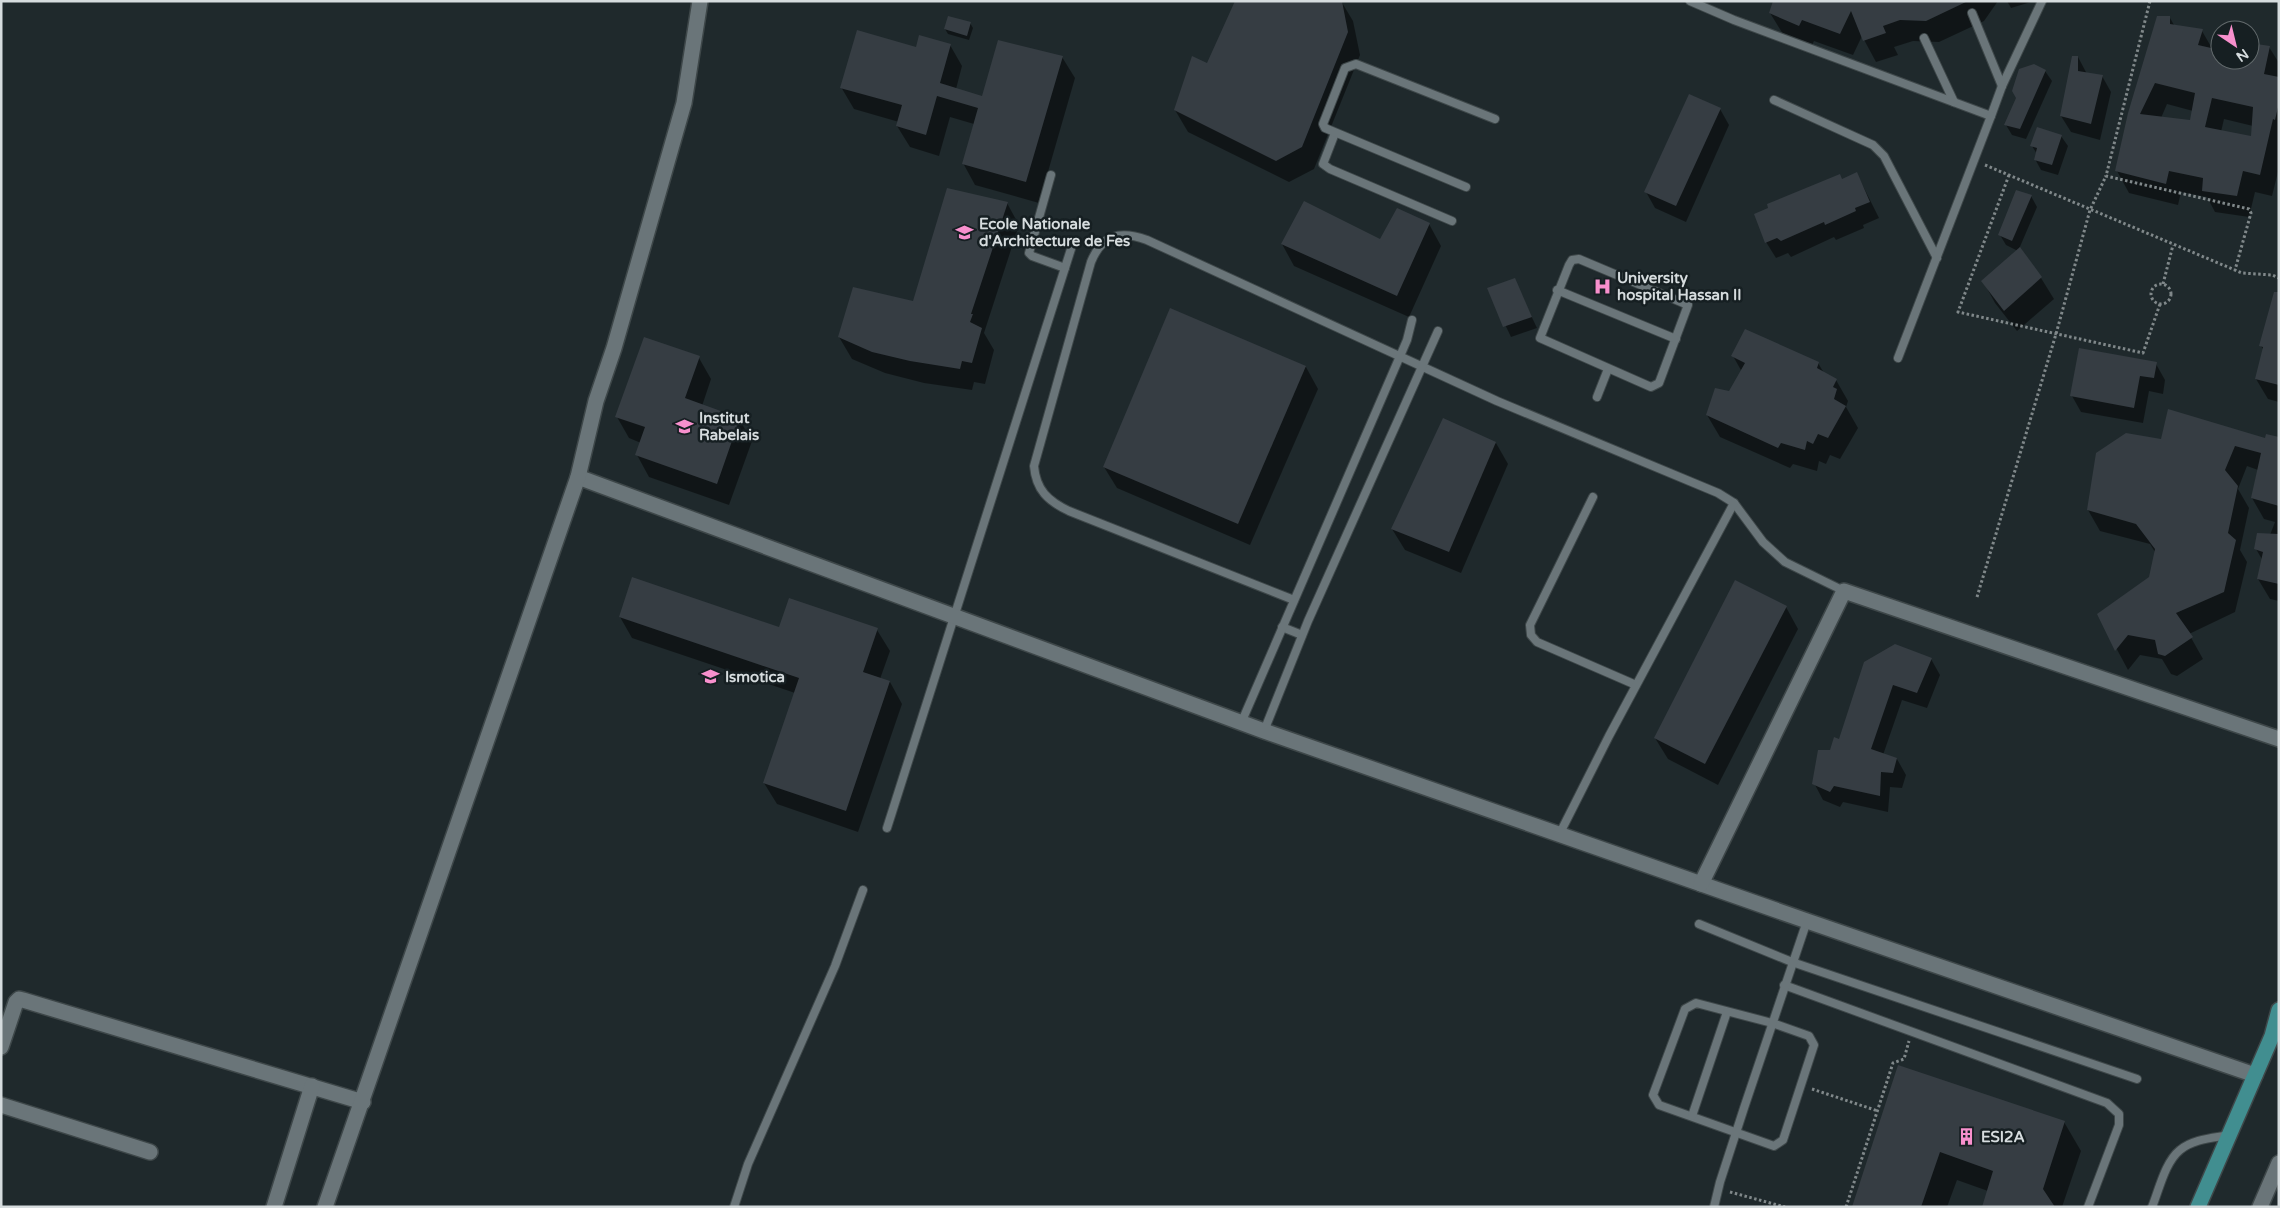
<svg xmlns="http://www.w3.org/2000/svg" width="2280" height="1208" font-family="'Varela Round',sans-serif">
  <rect width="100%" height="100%" fill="#1f292c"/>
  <g fill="#0007" fill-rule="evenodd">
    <path d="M1341,1l12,20 7,34 -46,114 -25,13 -101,-50 -13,-22 33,-46z"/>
    <path d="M1774,1h224l-14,20 -45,21 -26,-1 -19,6 4,8 -22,7 -14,-26 -9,19 -39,-14 -3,6 -28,-13 -13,-21z"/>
    <path d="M2007,1h24v1l-20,6z"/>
    <path d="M2170,18l4,7 28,6 11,19 7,2v8h30v-16l19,3 10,16v105l-7,28 -17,-4 -6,25 -34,-5 -8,-15 -26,-5 -3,13 -49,-12 -12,-22zM2167,104l26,7 -2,10 -30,-3zM2224,119l29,7 -1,12 -31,-6z"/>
    <path d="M970,23l3,5 -4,12 -21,-6 -3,-5z"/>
    <path d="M950,45l12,21 -6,23 27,9 79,-41 13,21 -36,125 -64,-18 -12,-22 11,-39 -24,-7 -11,39 -29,-9 -13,-21 2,-4 -45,-13 -13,-22 76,-39z"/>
    <path d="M2078,57l9,17 15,2 9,16 -11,48 -29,-8 -10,-16z"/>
    <path d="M2045,71l7,10 -26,58 -14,-4 -6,-10z"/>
    <path d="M1720,109l9,16 -43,97 -31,-14 -9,-16z"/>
    <path d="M2061,136l7,10 -10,29 -17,-5 -6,-11 2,-5 -5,-8z"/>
    <path d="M1857,174l22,44 -16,7 1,3 -28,12 -2,-3 -43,20 -3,-4 -12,5 -10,-16 76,-62z"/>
    <path d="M2031,196l6,11 -18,42 22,29 13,21 -37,32 -22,-28 -12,-22 35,-30 -12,-6 -6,-10z"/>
    <path d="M1007,203l12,22 -35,108 10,17 -9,34 -11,-2 -2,8 -48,-7 -39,-10 -33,-14 -13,-22 75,-35z"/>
    <path d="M1429,224l12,22 -32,71 -115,-51 -12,-22 98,-3z"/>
    <path d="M1514,280l23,48 -26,9 -23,-48z"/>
    <path d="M2279,307v95l-11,-3 -12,-20 8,-28 -3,-5z"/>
    <path d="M1171,310l135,57 12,22 -68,156 -133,-57 -13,-21z"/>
    <path d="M1733,356l85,7 6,10 12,7 12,21 -2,6 12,21 -18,31 -10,-4 -4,9 -7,-3 -2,10 -24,-7 -3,4 -70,-31 -13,-22 23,-22 12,-21z"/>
    <path d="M699,358l12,21 -9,27 37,13 13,22 -23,64 -80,-28 -12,-22 4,-12 -12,-5 -12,-21z"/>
    <path d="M2156,364l9,16 -2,14 -14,-3 -6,32 -62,-11 -9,-16z"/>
    <path d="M2279,438v163l-9,-2 -12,-20 5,-18 -7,-12 14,-14 5,-13 -11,-3 -12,-21 6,-28 -11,-4 -9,23 11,19 -9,42 7,12 -12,50 -46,22 14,25 -26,17 -6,-2 -9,-15 -22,-4 -12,15 -30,-56 52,-37 5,-25 -5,-8 -50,-13 -12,-21 74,-70h103z"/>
    <path d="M1496,443l12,21 -47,109 -56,-23 -13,-21z"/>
    <path d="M1786,607l12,22 -80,156 -50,-26 -13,-21z"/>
    <path d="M620,617l160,11 97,2 13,21 -10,28 10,3 12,22 -44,128 -81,-28 -13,-21 31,-90 -163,-55z"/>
    <path d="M1931,659l9,16 -13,33 -25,-8 -19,55 14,4 9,16 -4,13 -12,-1 -2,25 -45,-10 -3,5 -17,-7 -9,-17 16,-31 10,-11 26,-78z"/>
    <path d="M1899,1066l165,56 17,29 -19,56h-79l5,-16 -31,-11 -10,27h-94z"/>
  </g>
  <g fill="#363d43" fill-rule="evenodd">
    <path d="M1235,1h107l6,31 -46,115 -26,14 -102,-51 18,-54 15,7z"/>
    <path d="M1773,1h195l-42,20 -26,-1 -17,6 3,7 -23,8 -12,-30 -11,23 -38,-14 -3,6 -30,-13z"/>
    <path d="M948,16l23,6 -4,14 -23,-7z"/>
    <path d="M2157,16h13v8l33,5 -5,16 22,5v10h30v-17l20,3 -6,28 15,3v26l-4,17 -2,-1 -13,56 -17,-4 -6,25 -35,-5 1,-13 -34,-7 -3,13 -51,-13 13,-58zM2155,83l40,10 -5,27 -50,-6zM2212,98l41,9 -2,29 -46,-9z"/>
    <path d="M857,30l59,17 3,-12 32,9 -11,39 42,13 16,-56 65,16 -37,126 -64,-18 16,-56 -41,-12 -11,39 -30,-9 6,-21 -62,-17z"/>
    <path d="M2072,56h6v15l25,4 -12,49 -31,-8z"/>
    <path d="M2034,64l12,6 -26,59 -16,-4 12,-27 -4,-7 7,-22z"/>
    <path d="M1689,94l32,14 -45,98 -32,-14z"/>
    <path d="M2037,127l25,8 -10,30 -18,-5 3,-12 -7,-2z"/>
    <path d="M1857,172l13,30 -15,6 1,3 -31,14 -1,-3 -43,19 -4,-3 -12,5 -11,-29 14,-6 -1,-4 73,-30 2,5z"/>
    <path d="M947,188l61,14 -37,112h2l-3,8 12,6 -10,35 -10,-2 -2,8 -50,-8 -38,-9 -34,-15 15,-50 60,14z"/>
    <path d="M2016,190l16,5 -20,46 -14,-6z"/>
    <path d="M1304,201l76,38 17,-31 33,15 -33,73 -116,-52z"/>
    <path d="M2020,247l22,30 -38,34 -23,-30z"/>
    <path d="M1515,278l17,39 -29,10 -16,-39z"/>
    <path d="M2274,292h5v93l-24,-6 8,-32 -4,-1z"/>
    <path d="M1170,308l136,58 -68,158 -135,-57z"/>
    <path d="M1745,329l74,33 -2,6 20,11 -4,8 4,2 -3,10 12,7 -18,32 -10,-4 -5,10 -6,-3 -2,9 -24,-7 -3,5 -72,-33 9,-27 14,3 16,-28 -14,-7z"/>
    <path d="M644,337l56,19 -15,42 55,20 -23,66 -82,-29 10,-28 -30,-10z"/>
    <path d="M2079,348l78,14 -3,16 -14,-2 -6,32 -64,-12z"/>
    <path d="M2168,409l97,29 1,-4 13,3v69l-28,-8 10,-45 -26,-7 -10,24 13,16 -10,47 8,7 -12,52 -48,21 17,24 -28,19 -7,-2 -3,-14 -27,-5 -13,16 -18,-37 52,-37 6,-28 -19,-25 -49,-14 9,-57 30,-20 35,6z"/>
    <path d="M1443,418l53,24 -47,110 -58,-23z"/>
    <path d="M2257,533l22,1v50l-22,-5 6,-27 -9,-3z"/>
    <path d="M632,577l147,50 10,-29 89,30 -15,44 27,9 -44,130 -83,-28 36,-105 -180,-61z"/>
    <path d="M1735,580l52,26 -82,158 -51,-26z"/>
    <path d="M1895,644l37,14 -15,35 -24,-8 -22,64 26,9 -4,15 -12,-1 -1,24 -46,-10 -4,6 -18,-8 6,-34h12l4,-13 5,2 25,-77z"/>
    <path d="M1898,1065l167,56 -22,68 12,18h-73l11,-36 -53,-19 -19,55h-69z"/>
  </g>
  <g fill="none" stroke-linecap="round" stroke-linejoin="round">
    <defs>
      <g id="lane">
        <path d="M1690,1l44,19 257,96 11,-30 40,-85"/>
        <path d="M1972,13l30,73"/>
        <path d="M1924,38l30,64"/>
        <path d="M1774,100l99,45 11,11 53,102"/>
        <path d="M1335,133l-12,31 7,5 122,52"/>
        <path d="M1051,175l-22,78 3,3 33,12"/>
        <path d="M1466,187l-141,-59 -2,-4 22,-56 11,-4 139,55"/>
        <path d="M1579,259l109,46 -29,78 -8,4 -111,-49 29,-73 3,-5z"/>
        <path d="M1557,290l119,49"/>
        <path d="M1898,358l93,-242"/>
        <path d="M1597,397l11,-28"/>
        <path d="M1593,497l-63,128 1,10 6,7 99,43"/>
        <path d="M1294,600l-225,-89c-21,-10 -33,-21 -35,-45l57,-204c11,-27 28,-32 56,-22l350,161 221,92 16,10 29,39 22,20 59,29"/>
        <path d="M1282,627l20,8"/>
        <path d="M1242,721l165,-381 5,-20"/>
        <path d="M1264,731l44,-110 130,-290"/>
        <path d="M887,828l184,-579"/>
        <path d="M1559,835l50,-99 125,-233"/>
        <path d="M1699,924l93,38 345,117"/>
        <path d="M1784,985l323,118 12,11v11l-31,82"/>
        <path d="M1696,1003l76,20 37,13 5,9 -31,95 -9,6 -115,-41 -6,-10 32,-86z"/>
        <path d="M1692,1116l35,-104"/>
        <path d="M734,1207l14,-43 87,-198 28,-76"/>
        <path d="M1714,1207l6,-25 24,-74 63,-187"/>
        <path d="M2152,1207c7,-17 13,-45 28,-57 13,-11 33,-12 49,-15"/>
      </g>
      <g id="street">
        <path d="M578,477l686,254 543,190 448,154"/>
        <path d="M1701,884l143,-293 435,148"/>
        <path d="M1,1047l15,-45 3,-3 4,1 340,102"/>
        <path d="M1,1105l149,47"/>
        <path d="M274,1207l38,-121"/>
        <path d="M325,1207l253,-730 18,-76 18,-53 70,-245 16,-102"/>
        <path d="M2260,1207l19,-44"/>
      </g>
      <path id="primary" d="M2198,1207l74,-171 7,-26"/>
    </defs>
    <use href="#lane" stroke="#3e4749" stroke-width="10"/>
    <use href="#street" stroke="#3e4749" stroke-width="18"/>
    <use href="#primary" stroke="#3e4749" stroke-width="18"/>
    <g stroke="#80888a" stroke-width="3" stroke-dasharray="2.5 2.5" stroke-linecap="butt">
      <path d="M2150,1l-44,175 143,33 2,4 -16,57"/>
      <path d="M1985,165l257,108 30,2 7,3"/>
      <path d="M2009,175l-51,137 185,41 17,-49"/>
      <path d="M2163,284l10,-39"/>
      <circle cx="2161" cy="294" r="10"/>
      <path d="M1977,597l79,-263 34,-124 16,-34"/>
      <path d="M1812,1089l66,22"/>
      <path d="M1730,1192l55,15"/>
      <path d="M1846,1207l47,-144 11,-4 5,-18"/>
    </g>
    <use href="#lane" stroke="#6a7579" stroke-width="8"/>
    <use href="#street" stroke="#6a7579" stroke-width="15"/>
    <use href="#primary" stroke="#418e90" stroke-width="15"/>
  </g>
  <defs>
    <symbol id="university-bare" viewBox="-9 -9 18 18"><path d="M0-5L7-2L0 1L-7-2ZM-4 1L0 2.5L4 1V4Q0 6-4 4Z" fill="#f890cd" stroke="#161f22" stroke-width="2.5" paint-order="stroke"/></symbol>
    <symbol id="hospital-bare" viewBox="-9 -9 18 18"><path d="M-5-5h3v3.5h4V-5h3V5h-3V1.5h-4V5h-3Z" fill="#f890cd" stroke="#161f22" stroke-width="2.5" paint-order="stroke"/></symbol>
    <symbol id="school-bare" viewBox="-9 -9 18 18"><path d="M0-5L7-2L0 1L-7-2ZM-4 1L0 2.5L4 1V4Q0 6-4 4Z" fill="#f890cd" stroke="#161f22" stroke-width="2.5" paint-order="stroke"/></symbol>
    <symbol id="building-bare" viewBox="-9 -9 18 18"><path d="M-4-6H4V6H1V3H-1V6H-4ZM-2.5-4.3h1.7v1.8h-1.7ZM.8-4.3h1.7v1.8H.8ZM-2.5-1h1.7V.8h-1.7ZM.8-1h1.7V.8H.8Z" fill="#f890cd" stroke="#161f22" stroke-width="2.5" paint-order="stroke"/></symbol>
  </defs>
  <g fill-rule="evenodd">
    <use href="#university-bare" x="952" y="220" width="25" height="25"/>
    <use href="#hospital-bare" x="1590" y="274" width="25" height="25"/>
    <use href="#school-bare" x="672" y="414" width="25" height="25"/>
    <use href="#university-bare" x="698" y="664" width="25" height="25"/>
    <use href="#building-bare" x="1954" y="1124" width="25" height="25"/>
  </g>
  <g text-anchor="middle" stroke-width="5" stroke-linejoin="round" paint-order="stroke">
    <g font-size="15" font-weight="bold" fill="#d6dcde" stroke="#161f22" text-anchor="start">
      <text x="979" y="229">Ecole Nationale<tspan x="979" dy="17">d'Architecture de Fes</tspan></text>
      <text x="1617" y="283">University<tspan x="1617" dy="17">hospital Hassan II</tspan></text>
      <text x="699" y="423">Institut<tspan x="699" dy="17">Rabelais</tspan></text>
      <text x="725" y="682">Ismotica</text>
      <text x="1981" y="1142">ESI2A</text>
    </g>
  </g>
  <rect width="2280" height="1208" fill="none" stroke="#d6dcde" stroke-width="5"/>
  <g transform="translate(2235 45) rotate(145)"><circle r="24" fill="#161f22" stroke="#636b6d"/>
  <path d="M0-4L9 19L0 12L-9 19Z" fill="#f890cd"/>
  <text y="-8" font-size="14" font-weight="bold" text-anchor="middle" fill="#d6dcde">N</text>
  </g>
</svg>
